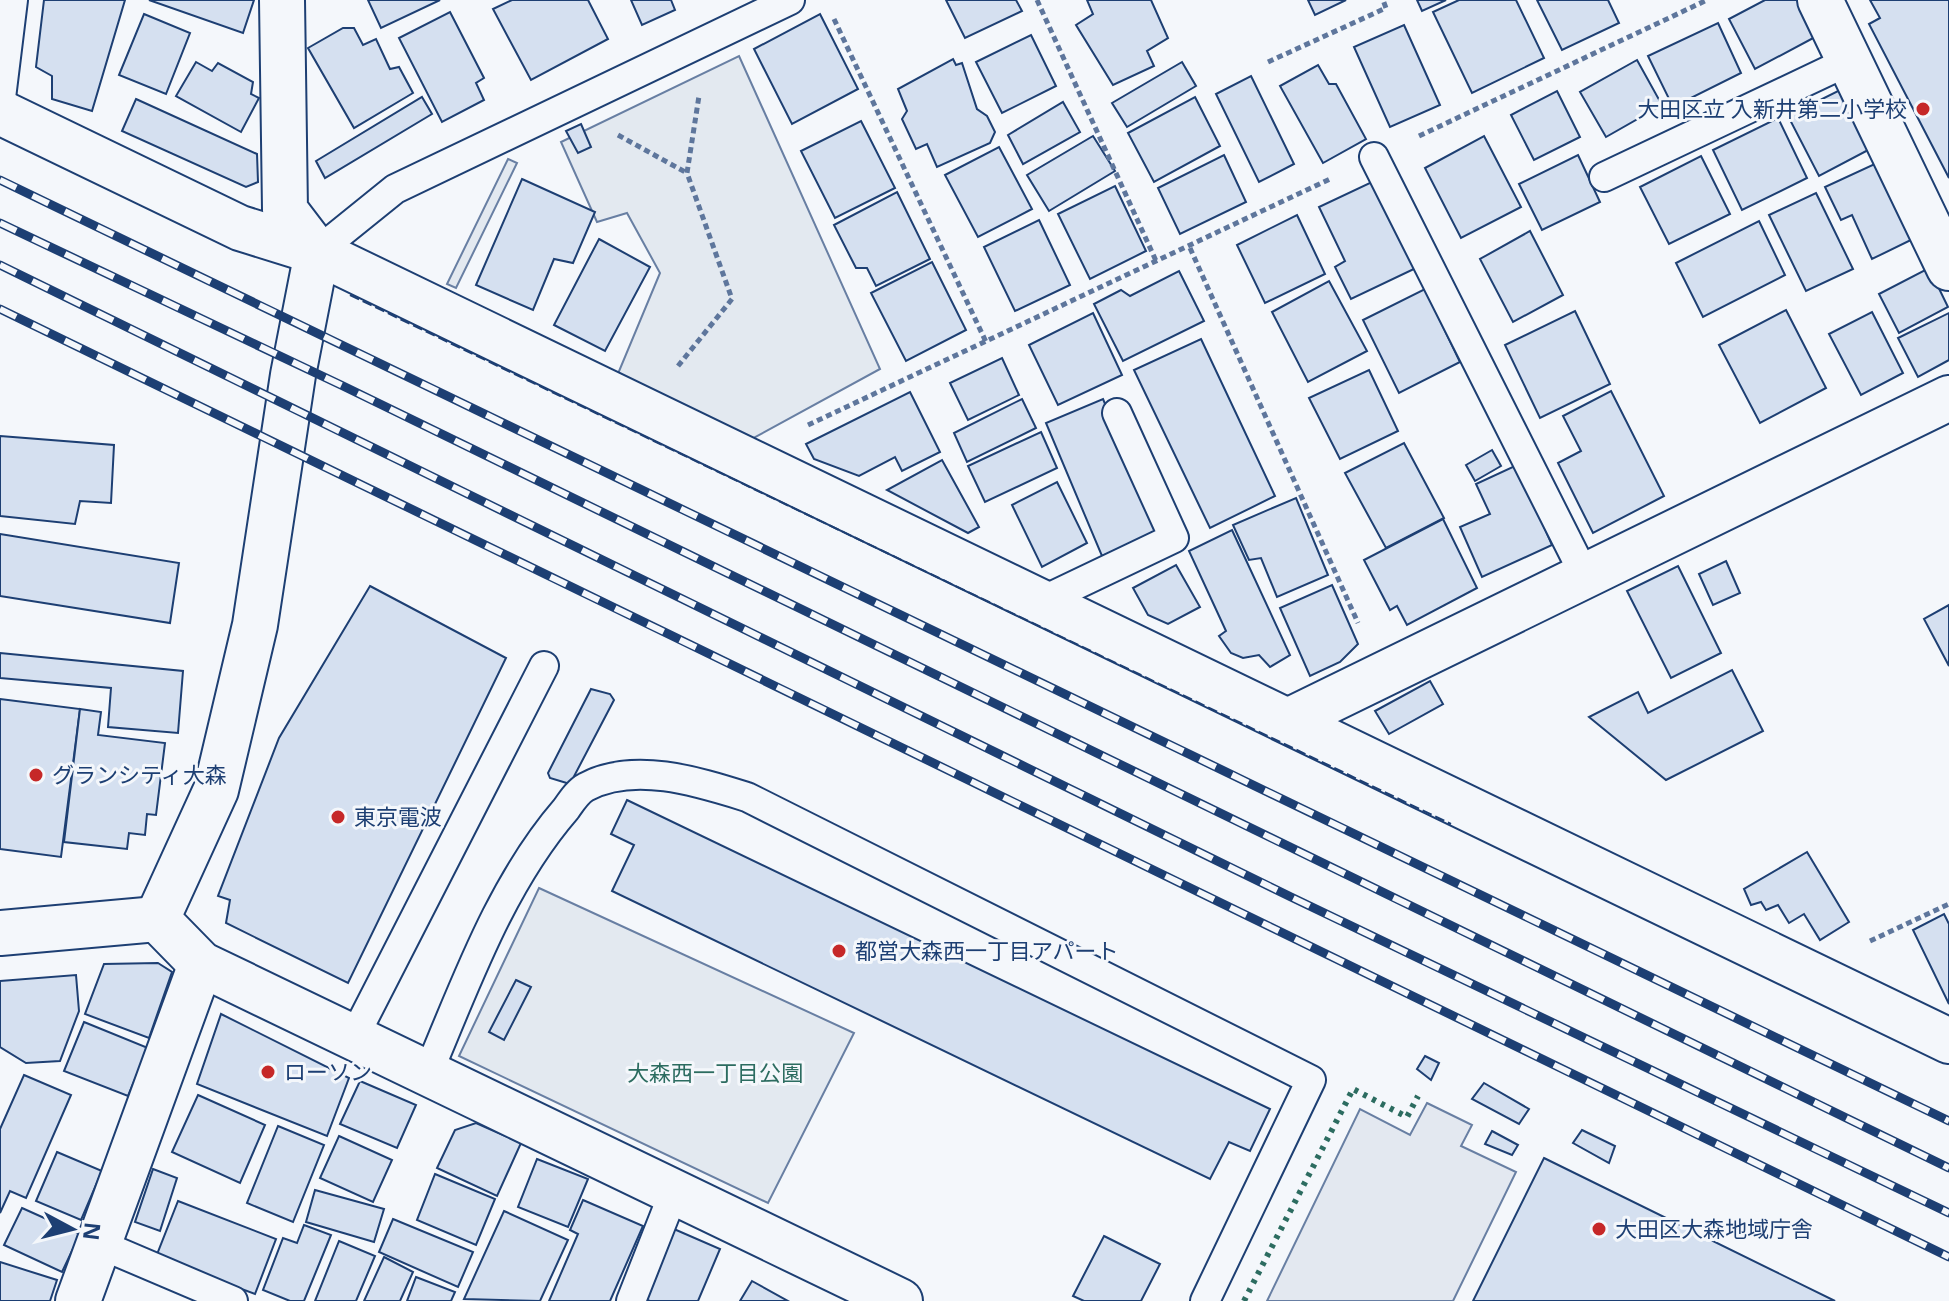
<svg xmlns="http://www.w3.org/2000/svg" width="1949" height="1301" font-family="'Open Sans','Noto Sans JP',sans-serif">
  <rect width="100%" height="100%" fill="#f4f7fb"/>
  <g fill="#e3e9f0" stroke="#687fa3" stroke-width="2">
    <path d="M739,56l141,313 -130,71 -133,-64 43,-103 -33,-60 -30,9 -36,-80z"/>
    <path d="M508,159l9,4 -61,125 -9,-4z"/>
    <path d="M539,888l315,145 -86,170 -309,-147z"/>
  </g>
  <path fill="#e3e8f0" stroke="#687fa3" stroke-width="2" d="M1427,1103l45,22 -11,21 55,26 -63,129h-186l93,-192 50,26z"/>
  <g fill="#d5e0f0" stroke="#1d3f73" stroke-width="2">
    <path d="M44,0h81l-33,111 -40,-12v-23l-16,-9z"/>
    <path d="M149,0h105l-11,33z"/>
    <path d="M368,0h72l-59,28z"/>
    <path d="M512,0h76l20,39 -77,41 -38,-71z"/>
    <path d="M631,0h40l4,10 -33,15z"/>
    <path d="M946,0h70l6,11 -57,27z"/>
    <path d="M1087,0h64l17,38 -21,13 7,15 -41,19 -37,-60 17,-11z"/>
    <path d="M1308,0h38l-31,15z"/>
    <path d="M1417,0h29l-24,11z"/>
    <path d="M1459,0h57l28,58 -72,35 -39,-81z"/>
    <path d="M1537,0h71l11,23 -57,27z"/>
    <path d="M1765,0h33l19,36 -62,33 -26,-50z"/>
    <path d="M1870,0h79v178l-80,-154 11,-6z"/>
    <path d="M450,12l34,66 -8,5 8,17 -42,22 -43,-84z"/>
    <path d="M144,14l46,19 -24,61 -47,-19z"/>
    <path d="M820,14l38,75 -66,35 -38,-75z"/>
    <path d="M1718,23l23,50 -68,34 -25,-51z"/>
    <path d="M1404,25l36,80 -50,22 -36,-80z"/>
    <path d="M343,28h11l9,17 13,-6 14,30 9,-2 14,26 -59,35 -46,-80z"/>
    <path d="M1031,35l25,51 -54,27 -26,-51z"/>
    <path d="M953,59l3,6 6,-2 15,46 10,7 8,16 -5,11 -53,24 -10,-23 -11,5 -14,-30 5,-8 -9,-22z"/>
    <path d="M1637,60l25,45 -56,32 -26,-45z"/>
    <path d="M196,62l16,9 6,-8 35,19 -2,12 8,4 -18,34 -65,-36z"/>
    <path d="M1182,62l14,24 -69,41 -15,-24z"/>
    <path d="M1318,65l11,19h7l30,55 -43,24 -43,-77z"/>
    <path d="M1251,76l43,88 -35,18 -43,-88z"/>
    <path d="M1842,89l30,59 -53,28 -31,-60z"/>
    <path d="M1557,91l23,46 -46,23 -23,-45z"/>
    <path d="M422,97l10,17 -107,64 -9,-17z"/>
    <path d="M1195,97l25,49 -66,36 -26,-49z"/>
    <path d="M136,99l121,55 1,28 -12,5 -124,-56z"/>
    <path d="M1063,102l17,30 -57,32 -15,-29z"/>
    <path d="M1778,118l29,60 -65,32 -29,-60z"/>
    <path d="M861,121l34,67 -60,30 -34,-67z"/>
    <path d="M581,124l10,23 -13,6 -12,-22z"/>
    <path d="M1093,136l22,35 -66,40 -22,-36z"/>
    <path d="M1484,136l37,71 -60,31 -36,-70z"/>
    <path d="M999,147l33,62 -54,28 -33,-62z"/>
    <path d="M1224,155l22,47 -66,32 -22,-46z"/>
    <path d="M1578,155l22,47 -58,28 -23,-46z"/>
    <path d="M1701,156l29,58 -61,30 -29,-57z"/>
    <path d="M1879,162l36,76 -43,21 -20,-44 -11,5 -16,-33z"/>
    <path d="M522,179l73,33 -22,51 -19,-4 -21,51 -57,-25z"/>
    <path d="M1374,181l42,87 -65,31 -16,-32 10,-6 -26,-54z"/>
    <path d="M1115,186l31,65 -56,28 -32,-65z"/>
    <path d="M897,192l33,67 -54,27 -9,-18h-11l-22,-43z"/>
    <path d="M1816,193l37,76 -47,22 -37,-76z"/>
    <path d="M1297,215l28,59 -60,29 -28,-58z"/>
    <path d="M1039,220l31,65 -55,26 -31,-64z"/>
    <path d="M1759,221l26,54 -82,42 -27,-54z"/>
    <path d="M1530,231l33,64 -50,27 -33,-63z"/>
    <path d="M599,239l51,28 -45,84 -51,-26z"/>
    <path d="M932,262l34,68 -60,31 -35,-68z"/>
    <path d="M1929,268l19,39 -49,26 -20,-39z"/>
    <path d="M1179,271l25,50 -81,40 -29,-57 27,-14 9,6z"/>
    <path d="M1329,281l38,70 -59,31 -36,-70z"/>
    <path d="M1425,289l35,73 -61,31 -36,-73z"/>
    <path d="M1786,310l40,78 -66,35 -41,-78z"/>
    <path d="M1575,311l35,73 -70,34 -35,-73z"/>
    <path d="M1872,312l31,61 -42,22 -32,-61z"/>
    <path d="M1093,313l29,62 -64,30 -29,-60z"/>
    <path d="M1949,313v47l-31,17 -20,-39z"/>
    <path d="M1201,339l74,157 -65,32 -76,-158z"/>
    <path d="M1002,358l17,37 -51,25 -18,-37z"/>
    <path d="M1369,370l29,61 -58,28 -31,-61z"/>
    <path d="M1611,391l53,105 -71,37 -35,-70 23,-12 -18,-35z"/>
    <path d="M910,392l30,60 -38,19 -7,-14 -36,19 -45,-17 -8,-15z"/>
    <path d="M1022,399l14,29 -69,34 -13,-29z"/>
    <path d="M1103,399l56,134 -57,23 -56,-133z"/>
    <path d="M1041,432l16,36 -72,34 -17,-36z"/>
    <path d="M0,436l114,9 -3,58 -31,-2 -5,23 -75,-8z"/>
    <path d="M1404,443l40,75 -58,30 -41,-75z"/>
    <path d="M1492,450l9,16 -26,15 -9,-16z"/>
    <path d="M942,460l37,67 -11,6 -81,-43z"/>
    <path d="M1517,465l35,80 -70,32 -22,-50 30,-13 -14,-30z"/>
    <path d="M1057,482l30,61 -45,24 -30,-62z"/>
    <path d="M1296,498l32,77 -51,22 -16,-39 -12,2 -16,-35z"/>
    <path d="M1443,519l34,69 -70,37 -10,-19 -7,4 -26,-50z"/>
    <path d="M1232,530l58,125 -20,12 -11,-12 -16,3 -12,-5 -12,-17 7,-5 -37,-80z"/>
    <path d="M0,534l179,29 -9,60 -170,-27z"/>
    <path d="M1726,561l14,32 -27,12 -14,-31z"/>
    <path d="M1176,565l24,42 -32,17 -20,-9 -15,-27z"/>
    <path d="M1678,566l43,87 -50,25 -44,-87z"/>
    <path d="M1332,585l26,59 -18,18 -30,14 -30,-68z"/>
    <path d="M370,586l136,72 -158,325 -122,-60 4,-23 -12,-4 61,-158z"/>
    <path d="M1949,605v61l-25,-47z"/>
    <path d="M0,653l183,18 -5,62 -70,-6 3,-39 -111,-10z"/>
    <path d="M1732,670l31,61 -97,49 -77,-63 49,-25 10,21z"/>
    <path d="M1430,681l13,23 -54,30 -14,-23z"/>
    <path d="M591,689l19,5 4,6 -44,84 -20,-6 -2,-5z"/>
    <path d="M0,699l80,10 -19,148 -61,-8z"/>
    <path d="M80,709l21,3 -3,23 67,8 -9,72 -9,-1 -2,21 -16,-2 -2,16 -63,-7z"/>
    <path d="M627,800l643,309 -20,42 -21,-9 -19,37 -598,-288 22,-46 -23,-11z"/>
    <path d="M1807,852l42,70 -29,18 -16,-26 -15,9 -11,-18 -12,5 -5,-8 -10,3 -7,-16z"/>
    <path d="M1944,914l5,10v80l-36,-74z"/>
    <path d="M158,963l14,9 -23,66 -64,-24 19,-50z"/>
    <path d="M76,975l3,36 -19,50 -34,2 -26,-16v-66z"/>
    <path d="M516,980l15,7 -27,53 -15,-8z"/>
    <path d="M221,1014l128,64 -22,58 -130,-52z"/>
    <path d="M84,1022l64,26 -20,48 -64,-25z"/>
    <path d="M1425,1056l14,7 -8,17 -14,-11z"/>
    <path d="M24,1075l47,20 -45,103 -16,-7 -10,22v-84z"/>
    <path d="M360,1081l56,24 -19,43 -57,-24z"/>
    <path d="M1484,1083l45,26 -10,15 -47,-25z"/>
    <path d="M198,1095l67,30 -25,58 -68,-31z"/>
    <path d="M476,1123l45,20 -24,53 -60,-28 18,-38z"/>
    <path d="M278,1126l46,19 -31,77 -46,-19z"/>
    <path d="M1582,1130l33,16 -6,17 -36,-20z"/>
    <path d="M1492,1131l26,14 -6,10 -27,-11z"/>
    <path d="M339,1136l53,24 -19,42 -53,-24z"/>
    <path d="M57,1152l45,19 -21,49 -45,-19z"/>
    <path d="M1544,1158l291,143h-362z"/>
    <path d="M537,1159l51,20 -20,48 -50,-20z"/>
    <path d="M153,1169l24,9 -17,53 -25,-9z"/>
    <path d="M435,1174l60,25 -19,46 -59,-25z"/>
    <path d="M315,1190l69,19 -10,33 -68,-20z"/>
    <path d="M583,1200l60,26 -33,75h-61l29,-67 -8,-4z"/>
    <path d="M178,1201l98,38 -21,55 -99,-37z"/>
    <path d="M22,1208l58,26 -18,38 -58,-27z"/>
    <path d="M504,1211l64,29 -28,61 -76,-2z"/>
    <path d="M393,1219l80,33 -15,35 -79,-35z"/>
    <path d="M304,1225l27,10 -27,66h-14l-27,-11 20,-52 14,5z"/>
    <path d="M667,1226l53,23 -22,52h-48l-12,-4z"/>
    <path d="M1104,1236l56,28 -19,37h-57l-11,-5z"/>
    <path d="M339,1241l36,15 -19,45h-41z"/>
    <path d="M384,1257l29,15 -13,29h-36z"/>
    <path d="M0,1262l57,18 -7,21h-50z"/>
    <path d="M416,1277l39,15 -4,9h-44z"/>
    <path d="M752,1281l36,20h-48z"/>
  </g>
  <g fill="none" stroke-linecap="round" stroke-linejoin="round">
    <defs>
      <g id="lane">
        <path d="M0,106l13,-106"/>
        <path d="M1374,157l211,419"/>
        <path d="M1604,177l245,-116"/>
        <path d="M317,252l78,-63 395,-189"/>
        <path d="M1042,601l132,-63 -57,-125"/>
        <path d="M354,1037l190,-371"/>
        <path d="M428,1073c38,-90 73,-189 138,-264 5,-7 12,-18 20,-22 48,-26 113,-5 161,10l564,283 -106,221"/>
        <path d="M99,1244l134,57"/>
        <path d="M631,1301l43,-109"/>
      </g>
      <g id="street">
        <path d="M282,0l3,210 32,42 -24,123 -38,250 -39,165 -59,129 44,45 699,337"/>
        <path d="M1820,0l129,268"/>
        <path d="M0,112l240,116 77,24 1632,789"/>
        <path d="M1290,720l659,-322"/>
        <path d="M78,1301l123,-337"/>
      </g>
      <path id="secondary" d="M0,933l157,-14"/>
    </defs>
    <use href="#lane" stroke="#1d3f73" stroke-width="32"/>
    <use href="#street" stroke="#1d3f73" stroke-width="48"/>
    <use href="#secondary" stroke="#1d3f73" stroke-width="48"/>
    <g stroke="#5e769c" stroke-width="5" stroke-dasharray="6 4" stroke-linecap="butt">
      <path d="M1037,0l120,263"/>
      <path d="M834,19l152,323"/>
      <path d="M1268,62l118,-54 -3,-8"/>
      <path d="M618,135l69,38"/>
      <path d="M1419,136l288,-136"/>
      <path d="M1190,248l168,375"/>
      <path d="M678,366l54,-67 -45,-126 12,-77"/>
      <path d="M808,425l522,-246"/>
      <path d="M1870,941l79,-37"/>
    </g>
    <use href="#lane" stroke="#f4f7fb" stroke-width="28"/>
    <use href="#street" stroke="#f4f7fb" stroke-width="44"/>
    <use href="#secondary" stroke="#f4f7fb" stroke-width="44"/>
    <defs>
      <g id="rail">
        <path d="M0,180l1949,941"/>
        <path d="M0,223l341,162 1608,783"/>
        <path d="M0,265l1291,632 658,316"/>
        <path d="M0,309l1949,948"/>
      </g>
    </defs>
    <use href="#rail" stroke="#1d3f73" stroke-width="9"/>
    <use href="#rail" stroke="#f4f7fb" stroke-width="6" stroke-dasharray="18" stroke-linecap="butt"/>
    <path stroke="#2c6c60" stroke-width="6" stroke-dasharray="4 6" stroke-linecap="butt" d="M1244,1301l109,-212 54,28 11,-21"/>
    <path stroke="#1d3f73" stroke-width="2" stroke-dasharray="10 4" stroke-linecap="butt" d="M350,295l1101,529"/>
  </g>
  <g fill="#c62828" stroke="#f4f7fb" stroke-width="3">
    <circle cx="1923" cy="109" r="8"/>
    <circle cx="36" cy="775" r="8"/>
    <circle cx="338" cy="817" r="8"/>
    <circle cx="839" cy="951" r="8"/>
    <circle cx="268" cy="1072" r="8"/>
    <circle cx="1599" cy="1229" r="8"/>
  </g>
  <g text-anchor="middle" stroke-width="6" stroke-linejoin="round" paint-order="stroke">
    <g font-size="22" fill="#1d3f73" stroke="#f4f7fb" text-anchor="start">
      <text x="1907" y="117" text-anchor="end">大田区立 入新井第二小学校</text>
      <text x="52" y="783">グランシティ大森</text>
      <text x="354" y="825">東京電波</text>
      <text x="855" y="959">都営大森西一丁目アパート</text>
      <text x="284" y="1080">ローソン</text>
      <text x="1615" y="1237">大田区大森地域庁舎</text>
    </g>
    <g font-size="22" fill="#2c6c60" stroke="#f4f7fb">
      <text x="715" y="1081">大森西一丁目公園</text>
    </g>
  </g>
  <g transform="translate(72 1229) rotate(97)" stroke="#f4f7fb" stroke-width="6" paint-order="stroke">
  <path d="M0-6L14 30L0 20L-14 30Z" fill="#1d3f73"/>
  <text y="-12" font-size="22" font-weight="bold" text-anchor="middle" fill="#1d3f73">N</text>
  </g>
</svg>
